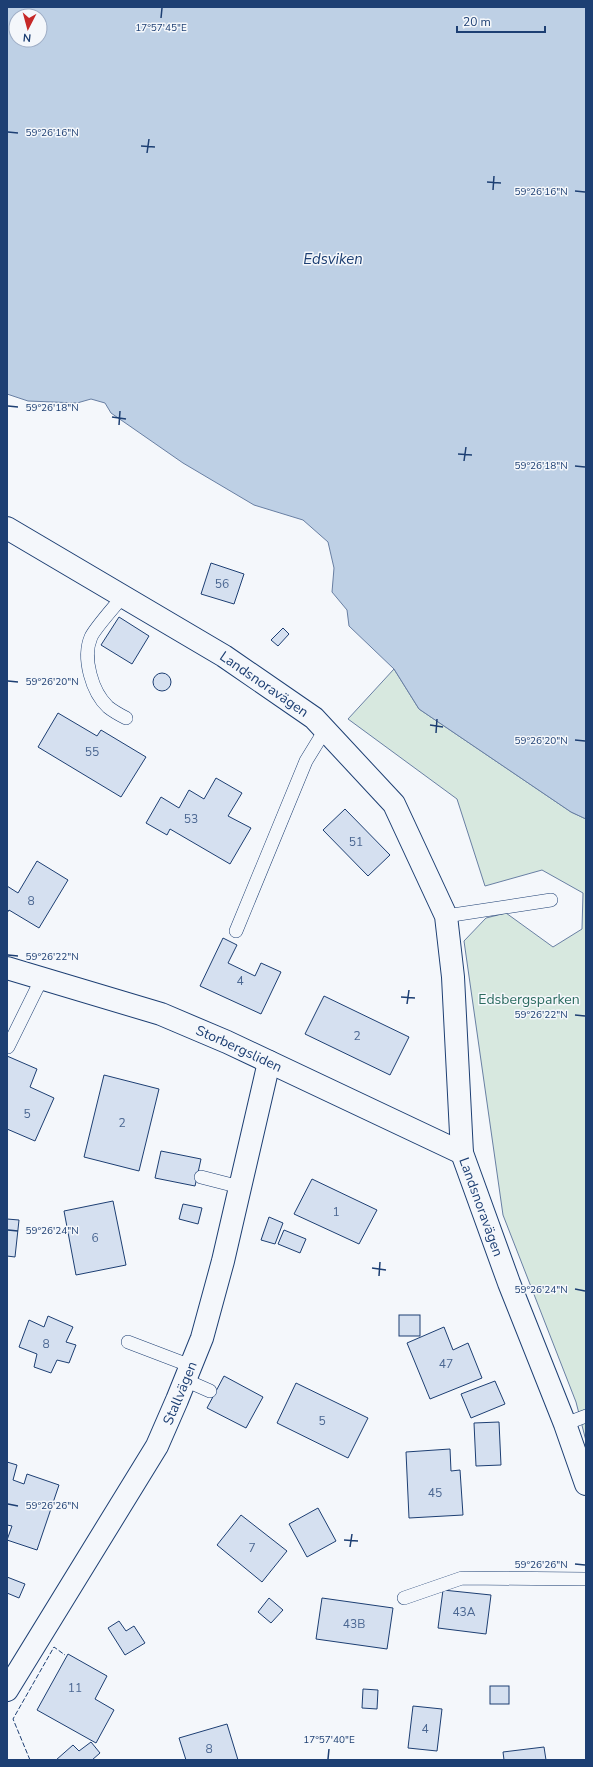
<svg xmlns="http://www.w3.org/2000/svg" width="593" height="1767" font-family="'Nunito Sans',sans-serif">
  <rect width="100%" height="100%" fill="#f4f7fb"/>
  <path fill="#d7e8df" stroke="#687fa3" d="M394,669l25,40 152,103 15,7v622l-10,-39 -73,-187 -39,-274 22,-23 20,-5 47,34 29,-18 1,-36 -41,-23 -57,16 -28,-87 -109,-80z"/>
  <path fill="#bed0e5" stroke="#687fa3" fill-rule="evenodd" d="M7,7h579v812l-15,-7 -152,-103 -25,-40 -45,-43 -2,-16 -15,-18 2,-24 -6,-26 -25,-22 -49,-15 -71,-42 -72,-50 -6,-10 -14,-4 -14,4 -49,-2 -21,-7zM16,16h24v24h-24z"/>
  <g fill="#d5e0f0" stroke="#1d3f73">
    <path d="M211,563l33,11 -10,30 -33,-10z"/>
    <path d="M119,617l30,19 -17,28 -31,-19z"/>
    <path d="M283,628l6,6 -11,12 -7,-6z"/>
    <circle cx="162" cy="682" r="9"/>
    <path d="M58,713l39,23 4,-6 45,27 -25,40 -83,-50z"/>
    <path d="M216,778l26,15 -14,23 23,12 -21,36 -60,-35 -3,6 -21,-12 15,-26 18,11 10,-18 15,9z"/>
    <path d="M345,809l45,46 -22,21 -45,-46z"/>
    <path d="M37,861l31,19 -29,48 -30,-18 -2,3v-27l11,7z"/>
    <path d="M223,938l14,7 -9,18 27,13 6,-13 20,9 -20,42 -61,-28z"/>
    <path d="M324,996l85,41 -19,38 -85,-41z"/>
    <path d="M7,1056l30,13 -7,18 24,11 -19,43 -28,-12z"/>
    <path d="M104,1075l55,14 -20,82 -55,-14z"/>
    <path d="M161,1151l40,8 -6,27 -40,-8z"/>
    <path d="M312,1179l65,31 -18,34 -65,-30z"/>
    <path d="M113,1201l13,64 -50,10 -12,-64z"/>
    <path d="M183,1204l19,4 -4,16 -19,-5z"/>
    <path d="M269,1217l14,6 -8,21 -14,-4z"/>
    <path d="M7,1219l12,1 -4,37 -8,-1z"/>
    <path d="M284,1230l22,9 -6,14 -22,-9z"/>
    <rect x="399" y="1315" width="21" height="21"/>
    <path d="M48,1316l25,11 -7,15 10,3 -7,18 -12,-3 -6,13 -17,-6 3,-13 -18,-7 10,-27 15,7z"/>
    <path d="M444,1327l9,23 15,-7 14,35 -52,21 -23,-56z"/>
    <path d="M224,1376l39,21 -17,31 -39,-20z"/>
    <path d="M495,1381l10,23 -34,14 -10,-24z"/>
    <path d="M296,1383l72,35 -20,40 -71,-35z"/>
    <path d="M499,1422l2,43 -25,1 -2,-43z"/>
    <path d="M450,1449l1,22 9,-1 3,45 -54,3 -3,-66z"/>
    <path d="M7,1462l10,3 -4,15 11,4 3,-10 32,11 -22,65 -30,-10 5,-14 -5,-1z"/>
    <path d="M318,1508l18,33 -29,16 -18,-33z"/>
    <path d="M241,1515l46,36 -25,31 -45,-37z"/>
    <path d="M7,1577l18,7 -6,14 -12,-5z"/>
    <path d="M443,1590l48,5 -5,39 -48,-6z"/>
    <path d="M269,1598l14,12 -12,13 -13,-11z"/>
    <path d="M322,1598l71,10 -6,41 -71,-10z"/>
    <path d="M119,1621l7,10 8,-5 11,17 -20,12 -17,-27z"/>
    <path d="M68,1654l39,22 -12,23 19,11 -18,33 -59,-33z"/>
    <rect x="490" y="1686" width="19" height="18"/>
    <path d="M363,1689l15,1 -1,19 -15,-1z"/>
    <path d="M413,1706l29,3 -5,42 -29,-3z"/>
    <path d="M227,1724l11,36h-52l-7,-22z"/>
    <path d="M91,1742l9,11 -8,7h-36l17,-15 6,6z"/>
    <path d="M544,1747l2,13h-42l-1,-8z"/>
  </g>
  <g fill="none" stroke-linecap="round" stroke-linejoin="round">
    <defs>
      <g id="service">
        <path d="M123,596c-7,9 -28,32 -32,41 -9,21 1,55 17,70 5,4 12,8 18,11"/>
        <path d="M446,916l105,-16"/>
        <path d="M236,931l70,-170 19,-31"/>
        <path d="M8,1047l34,-69"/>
        <path d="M201,1177l39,10"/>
        <path d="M128,1342l63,24"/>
        <path d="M185,1380l25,11"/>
        <path d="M565,1424l21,-8"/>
        <path d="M404,1598l58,-20 124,1"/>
      </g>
      <g id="minor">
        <path id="s1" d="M7,528l217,128 90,62 80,86 52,112 7,61 9,176 47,130 56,141 21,60"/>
        <path id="s2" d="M7,968l154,46 66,28 235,111"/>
        <path id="s3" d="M7,1690l150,-244 20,-46 25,-62 21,-77 46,-199"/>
      </g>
    </defs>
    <use href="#service" stroke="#1d3f73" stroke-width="14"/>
    <use href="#minor" stroke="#1d3f73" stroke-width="24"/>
    <use href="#service" stroke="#f4f7fb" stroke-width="13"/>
    <use href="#minor" stroke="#f4f7fb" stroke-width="22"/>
    <path stroke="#1d3f73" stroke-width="1" stroke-dasharray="5 2" stroke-linecap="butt" d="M30,1760l-17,-41 41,-72 11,8"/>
  </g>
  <path fill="none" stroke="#1d3f73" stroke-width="1.5" d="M161,18l1,-10M8,132l10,1M141,146l14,1M147,153l2,-14M487,182l14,1M493,190l1,-14M575,191l10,1M8,406l10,1M112,417l14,2M119,425l1,-14M458,454l14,1M464,461l2,-14M575,466l10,1M8,681l10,1M430,725l13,2M436,733l1,-14M575,740l10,1M8,955l10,1M401,997l14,1M407,1004l2,-14M575,1015l10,1M8,1230l10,1M372,1268l14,2M379,1276l1,-14M575,1289l10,2M8,1504l10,2M344,1540l14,1M350,1547l2,-13M575,1564l10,1M328,1759l1,-10"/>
  <g text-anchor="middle" stroke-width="3" stroke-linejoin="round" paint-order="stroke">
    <g font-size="12" fill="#4b6792">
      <text x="222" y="588">56</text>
      <text x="92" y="756">55</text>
      <text x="191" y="823">53</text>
      <text x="356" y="846">51</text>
      <text x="31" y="905">8</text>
      <text x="240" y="985">4</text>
      <text x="357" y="1040">2</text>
      <text x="27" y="1118">5</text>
      <text x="122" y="1127">2</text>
      <text x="336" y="1216">1</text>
      <text x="95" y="1242">6</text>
      <text x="46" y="1348">8</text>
      <text x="446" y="1368">47</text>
      <text x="322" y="1425">5</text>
      <text x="435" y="1497">45</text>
      <text x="252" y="1552">7</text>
      <text x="464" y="1616">43A</text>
      <text x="354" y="1628">43B</text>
      <text x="75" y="1692">11</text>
      <text x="425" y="1733">4</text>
      <text x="209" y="1753">8</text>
    </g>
    <g font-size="14" fill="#1d3f73" stroke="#f4f7fb">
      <text dy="5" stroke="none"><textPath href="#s1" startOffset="301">Landsnoravägen</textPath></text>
      <text dy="5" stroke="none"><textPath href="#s2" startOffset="246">Storbergsliden</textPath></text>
      <text dy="5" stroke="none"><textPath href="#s1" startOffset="897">Landsnoravägen</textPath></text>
      <text dy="5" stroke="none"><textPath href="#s3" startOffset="344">Stallvägen</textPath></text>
    </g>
    <g font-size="14" fill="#2c6c60" stroke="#f4f7fb">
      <text x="529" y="1004">Edsbergsparken</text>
    </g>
    <g font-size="15" font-style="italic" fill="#1d3f73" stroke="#f4f7fb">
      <text x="333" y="264">Edsviken</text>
    </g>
  </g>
  <g font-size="10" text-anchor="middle" fill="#1d3f73" stroke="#f4f7fb" stroke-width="3" stroke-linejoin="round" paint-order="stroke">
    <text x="161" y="31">17°57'45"E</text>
    <text x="52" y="136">59°26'16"N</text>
    <text x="541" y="195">59°26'16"N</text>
    <text x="52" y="411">59°26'18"N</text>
    <text x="541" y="469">59°26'18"N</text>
    <text x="52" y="685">59°26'20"N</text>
    <text x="541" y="744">59°26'20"N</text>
    <text x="52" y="960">59°26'22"N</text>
    <text x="541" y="1018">59°26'22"N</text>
    <text x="52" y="1234">59°26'24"N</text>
    <text x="541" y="1293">59°26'24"N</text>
    <text x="52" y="1509">59°26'26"N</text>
    <text x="541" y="1568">59°26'26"N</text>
    <text x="329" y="1743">17°57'40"E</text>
  </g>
  <rect width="593" height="1767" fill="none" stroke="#1d3f73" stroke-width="16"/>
  <g transform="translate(28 28) rotate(186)"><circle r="19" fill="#f4f7fb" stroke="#9eadc5"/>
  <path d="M0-3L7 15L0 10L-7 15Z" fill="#c62828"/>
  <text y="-6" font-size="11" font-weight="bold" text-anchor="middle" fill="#1d3f73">N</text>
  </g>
  <path d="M457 26v6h88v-6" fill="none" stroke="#1d3f73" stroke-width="2"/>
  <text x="463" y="26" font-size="12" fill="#1d3f73" stroke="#f4f7fb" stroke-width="3" paint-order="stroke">20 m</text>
</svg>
